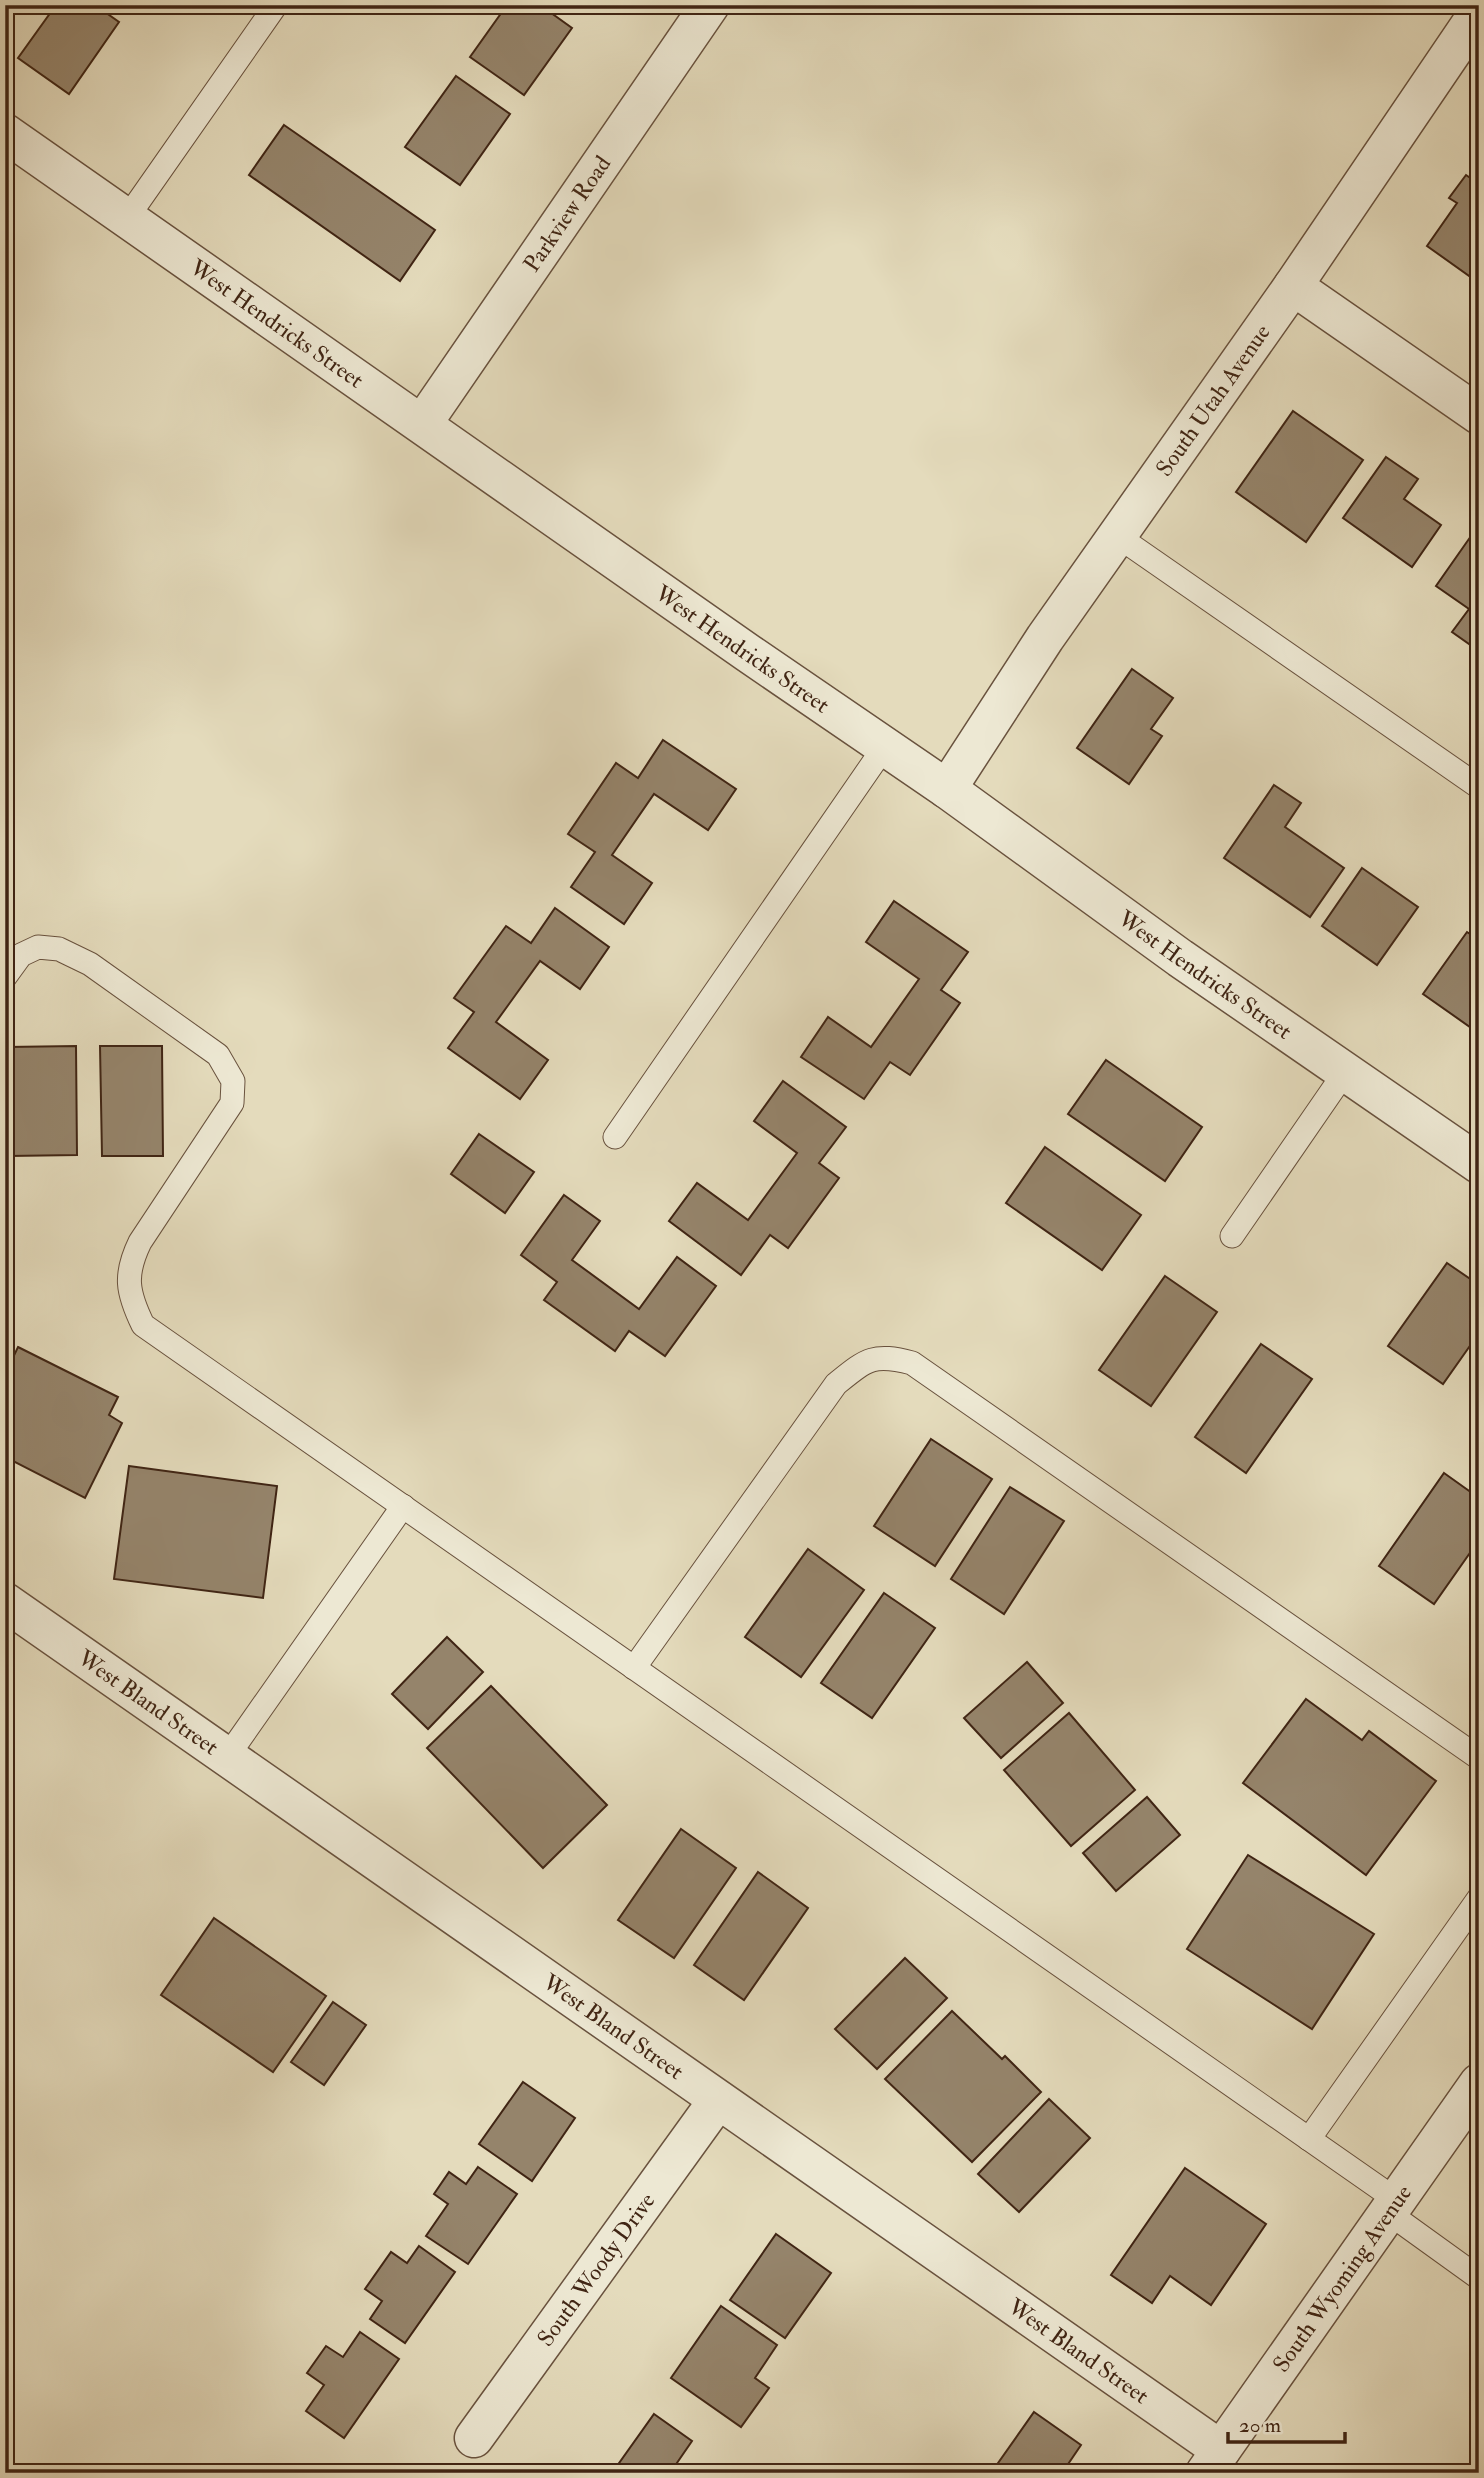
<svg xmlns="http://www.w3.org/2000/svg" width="1484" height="2478" font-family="'IM FELL Double Pica',serif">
  <rect width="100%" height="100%" fill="#e4dbbc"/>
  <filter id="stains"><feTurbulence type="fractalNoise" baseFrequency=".00286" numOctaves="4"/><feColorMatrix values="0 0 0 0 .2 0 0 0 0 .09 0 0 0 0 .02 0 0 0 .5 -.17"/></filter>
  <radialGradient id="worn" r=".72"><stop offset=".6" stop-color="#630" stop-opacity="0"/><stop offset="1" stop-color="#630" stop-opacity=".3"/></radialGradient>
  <g fill="#95846b" stroke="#402514" stroke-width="2">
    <path d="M56,5h39l24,17 -50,72 -51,-36z"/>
    <path d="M507,5h33l32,23 -48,67 -54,-38z"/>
    <path d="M456,76l54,38 -50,71 -55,-38z"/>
    <path d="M284,125l151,105 -35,51 -151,-106z"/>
    <path d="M1466,175l13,9v99l-52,-37 30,-43 -8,-5z"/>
    <path d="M1293,411l70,49 -57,82 -70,-50z"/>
    <path d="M1386,457l32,22 -14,20 37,26 -29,42 -69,-49z"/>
    <path d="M1471,536l8,5v110l-27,-19 17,-23 -33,-23z"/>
    <path d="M1132,669l41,29 -22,31 11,7 -33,48 -52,-36z"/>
    <path d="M663,740l73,49 -28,41 -54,-36 -42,61 40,28 -28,41 -53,-37 24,-35 -27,-18 48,-71 22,15z"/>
    <path d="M1274,785l27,18 -16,24 59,41 -34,49 -86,-59z"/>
    <path d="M1362,868l56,39 -41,58 -55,-39z"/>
    <path d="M894,901l74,51 -27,38 19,13 -50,72 -20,-13 -26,37 -63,-42 27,-40 43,30 48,-68 -53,-37z"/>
    <path d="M555,908l54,39 -29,42 -40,-28 -44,61 52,38 -28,39 -72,-51 26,-36 -20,-14 52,-72 25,17z"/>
    <path d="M1467,932l12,8 -2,92 -54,-38z"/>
    <path d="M76,1046l1,109 -68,1 -2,-109z"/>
    <path d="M100,1046h62l1,110h-61z"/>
    <path d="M1106,1060l96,67 -37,54 -97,-67z"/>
    <path d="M783,1081l63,46 -27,36 20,15 -51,70 -18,-13 -29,40 -72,-54 28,-38 51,37 49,-67 -43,-32z"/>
    <path d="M479,1134l55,38 -29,41 -54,-39z"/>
    <path d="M1045,1147l96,68 -39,55 -96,-67z"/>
    <path d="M564,1195l36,26 -28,39 67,49 38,-52 39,29 -51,70 -36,-25 -14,20 -71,-51 13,-18 -36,-27z"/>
    <path d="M5,1258l7,3 -7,15z"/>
    <path d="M1447,1263l32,22v48l-36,51 -55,-38z"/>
    <path d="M1165,1276l52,36 -66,94 -52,-36z"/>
    <path d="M1261,1344l51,35 -66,94 -51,-36z"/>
    <path d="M18,1347l100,50 -9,18 13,8 -37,75 -80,-41v-93l4,2z"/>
    <path d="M931,1439l61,40 -57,87 -61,-40z"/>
    <path d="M129,1466l148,20 -14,112 -149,-19z"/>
    <path d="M1444,1473l35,25v42l-45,64 -55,-38z"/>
    <path d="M1010,1487l54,34 -60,93 -53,-35z"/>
    <path d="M808,1549l56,41 -63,87 -56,-40z"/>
    <path d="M884,1593l51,35 -63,90 -51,-35z"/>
    <path d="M447,1637l36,35 -55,57 -36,-35z"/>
    <path d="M1027,1662l36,41 -62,55 -37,-40z"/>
    <path d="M491,1686l116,119 -64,63 -116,-120z"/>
    <path d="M1306,1699l56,41 7,-9 67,50 -70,94 -123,-92z"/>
    <path d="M1069,1713l66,77 -64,56 -67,-76z"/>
    <path d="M1147,1797l33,38 -64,56 -33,-38z"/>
    <path d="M681,1829l55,39 -62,90 -56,-38z"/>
    <path d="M1248,1855l126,79 -62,95 -125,-80z"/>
    <path d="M758,1872l50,36 -64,92 -50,-35z"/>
    <path d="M214,1918l112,78 -53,76 -112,-77z"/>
    <path d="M905,1958l42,40 -70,71 -42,-40z"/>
    <path d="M333,2002l33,23 -42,60 -33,-23z"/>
    <path d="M952,2011l50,48 3,-3 36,36 -69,70 -87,-83z"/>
    <path d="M523,2082l52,36 -43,63 -53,-37z"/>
    <path d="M1049,2099l41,39 -71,74 -41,-38z"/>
    <path d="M478,2167l39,27 -49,70 -42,-28 22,-32 -14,-10 15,-22 17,12z"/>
    <path d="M1185,2168l81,56 -55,81 -41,-29 -18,27 -41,-28z"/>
    <path d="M776,2234l55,39 -46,65 -55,-38z"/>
    <path d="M419,2246l36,26 -50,71 -35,-24 12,-18 -17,-12 26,-37 16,11z"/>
    <path d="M721,2306l56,39 -22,33 14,10 -28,39 -70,-49z"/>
    <path d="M360,2332l39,27 -55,79 -38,-27 18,-26 -17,-12 19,-27 17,11z"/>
    <path d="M1034,2412l47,33 -19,28h-71z"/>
    <path d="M654,2414l38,27 -22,32h-58z"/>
  </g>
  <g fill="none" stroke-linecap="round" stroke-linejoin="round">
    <defs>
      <g id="service">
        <path d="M127,218l149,-213"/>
        <path d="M1116,535l363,252"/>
        <path d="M5,977l16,-22 17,-8 21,2 31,15 128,91 15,26 -1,22 -92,139c-16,33 -13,50 3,83l1252,874"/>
        <path d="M615,1137l270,-391"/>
        <path d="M1232,1236l113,-164"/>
        <path d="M634,1668l202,-284c31,-25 37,-31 76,-21l567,395"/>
        <path d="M227,1757l176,-251"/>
        <path d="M1309,2139l170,-241"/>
        <path d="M1386,2211l93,67"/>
      </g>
      <g id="minor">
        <path id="s1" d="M5,133l743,520 199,136 233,169 299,206"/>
        <path d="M1293,286l186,129"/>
        <path id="s2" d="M423,423l287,-418"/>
        <path id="s3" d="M947,789l98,-151 248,-352 186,-274"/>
        <path id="s4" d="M474,2438l244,-338"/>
      </g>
      <g id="tertiary">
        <path id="s5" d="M5,1602l1216,848"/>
        <path id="s6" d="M1205,2473l274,-390"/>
      </g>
    </defs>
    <use href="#service" stroke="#69523e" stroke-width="25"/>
    <use href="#minor" stroke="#69523e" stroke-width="41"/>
    <use href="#tertiary" stroke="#69523e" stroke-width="41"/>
    <use href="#service" stroke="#ede8d3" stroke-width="23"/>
    <use href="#minor" stroke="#ede8d3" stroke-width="38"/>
    <use href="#tertiary" stroke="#ede8d3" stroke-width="38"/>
  </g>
  <g text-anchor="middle" stroke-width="5" stroke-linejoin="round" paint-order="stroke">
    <g font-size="23" fill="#402514" stroke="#ede8d3">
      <text dy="8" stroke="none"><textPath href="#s2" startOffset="254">Parkview Road</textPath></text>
      <text dy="8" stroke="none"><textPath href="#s1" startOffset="332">West Hendricks Street</textPath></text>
      <text dy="8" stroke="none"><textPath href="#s3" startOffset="471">South Utah Avenue</textPath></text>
      <text dy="8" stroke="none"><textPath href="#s1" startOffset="900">West Hendricks Street</textPath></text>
      <text dy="8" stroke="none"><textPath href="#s1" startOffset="1466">West Hendricks Street</textPath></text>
      <text dy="8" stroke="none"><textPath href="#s5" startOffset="175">West Bland Street</textPath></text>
      <text dy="8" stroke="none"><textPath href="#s5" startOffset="742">West Bland Street</textPath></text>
      <text dy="8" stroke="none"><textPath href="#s4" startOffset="208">South Woody Drive</textPath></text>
      <text dy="8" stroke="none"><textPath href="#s6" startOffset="238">South Wyoming Avenue</textPath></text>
      <text dy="8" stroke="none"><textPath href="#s5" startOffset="1309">West Bland Street</textPath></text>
    </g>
  </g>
  <rect width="1484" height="2478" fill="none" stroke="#e4dbbc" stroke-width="28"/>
  <rect x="7" y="7" width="1470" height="2464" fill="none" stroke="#402514" stroke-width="3.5"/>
  <rect x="14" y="14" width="1456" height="2450" fill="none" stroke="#402514" stroke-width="2"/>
  <path d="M1228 2432v10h117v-10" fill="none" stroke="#402514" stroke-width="3.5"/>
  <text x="1239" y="2432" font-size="21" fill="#402514" stroke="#ede8d3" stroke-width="5" paint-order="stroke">20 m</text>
  <rect width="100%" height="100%" filter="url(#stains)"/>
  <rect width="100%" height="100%" fill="url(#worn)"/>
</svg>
